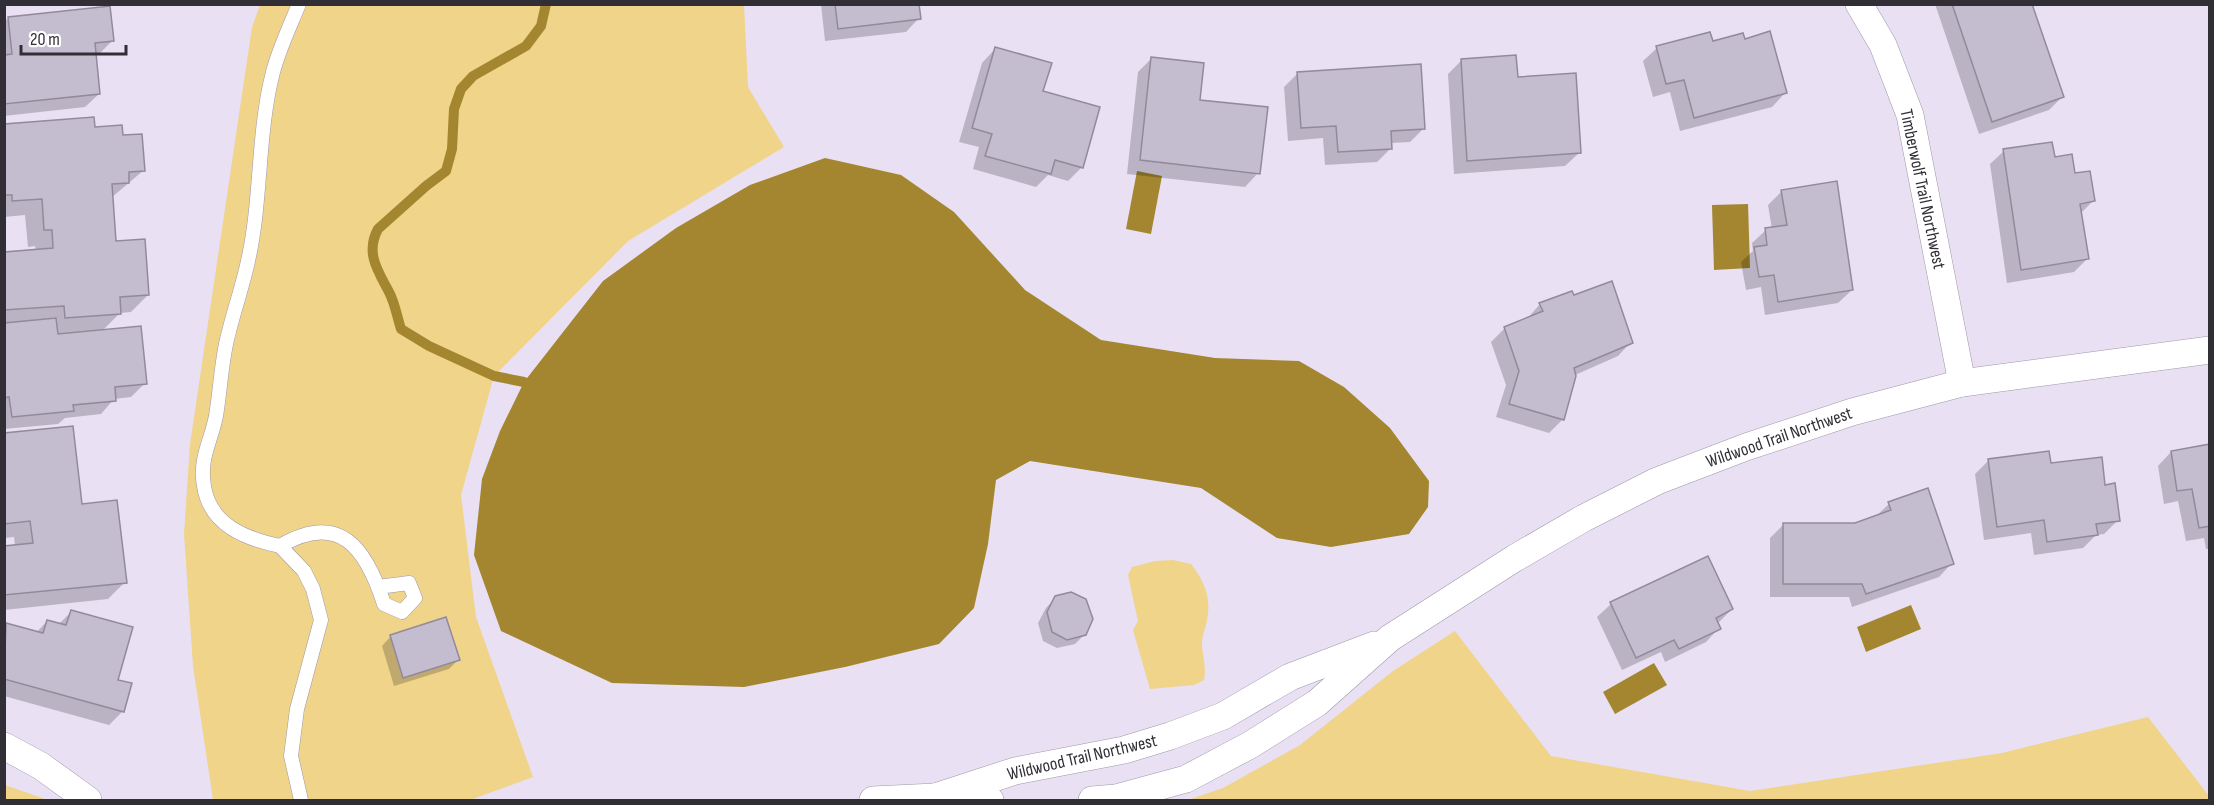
<svg xmlns="http://www.w3.org/2000/svg" width="2214" height="805" font-family="'Sofia Sans Condensed',sans-serif">
  <rect width="100%" height="100%" fill="#e9e0f4"/>
  <g fill="#efd48a">
    <path d="M260,5h484l4,82 36,60 -156,94 -134,135 -33,119 15,122 57,160 -63,23h-257l-20,-134 -9,-132 6,-90 62,-417z"/>
    <path d="M1173,560l18,4c13,17 21,34 16,56 -1,8 -5,15 -5,23 0,13 5,24 2,37l-10,5 -44,4 -17,-59 5,-9 -10,-46 4,-8 23,-6z"/>
    <path d="M1455,631l96,125 199,35 252,-38 146,-36 61,79v4h-1021l35,-12 77,-43 93,-74z"/>
    <path d="M5,785l37,13 3,2h-40z"/>
  </g>
  <g fill="#a3862f">
    <path d="M825,158l76,17 53,37 71,78 76,50 114,18 84,3 45,26 46,41 39,53 -1,26 -19,27 -78,13 -54,-9 -76,-50 -171,-27 -34,19 -8,64 -14,64 -35,36 -94,23 -101,20 -132,-4 -111,-52 -27,-76 8,-76 18,-48 24,-49 79,-101 73,-53 74,-43z"/>
    <path d="M1137,171l25,5 -11,58 -25,-5z"/>
    <path d="M1748,204l2,64 -36,2 -2,-65z"/>
    <path d="M1911,605l10,24 -55,23 -9,-25z"/>
    <path d="M1654,663l13,22 -52,29 -12,-22z"/>
  </g>
  <g fill="#0003">
    <path d="M821,4h97l1,14 -13,14 -81,9z"/>
    <path d="M1935,4h96l31,93 -13,13 -70,24z"/>
    <path d="M9,18l103,23 -13,13 -5,1 5,39 -14,13 -81,9v-94z"/>
    <path d="M1744,41l41,52 -13,14 -92,24 -10,-39 -17,5 -10,-36 14,-13z"/>
    <path d="M995,49l87,118 -14,14 -20,-6 -12,12 -63,-18 6,-22 -20,-5 23,-79z"/>
    <path d="M1152,58l46,43 60,72 -13,14 -118,-13 11,-102z"/>
    <path d="M1462,60l55,18 62,75 -14,13 -111,8 -6,-100z"/>
    <path d="M1298,73l125,56 -13,13 -20,1 1,5 -14,14 -52,3 -2,-27 -35,3 -4,-54z"/>
    <path d="M4,125l89,4 29,8 22,33 -33,28 4,45 33,52 -17,17 -11,1 -19,19 44,51 -14,14 -17,2 -13,15 -36,4 -7,6 -54,5v-176l32,-2 -1,-5 -7,1 -3,-32 -21,2z"/>
    <path d="M2004,151l49,7 21,16 19,27 -13,13 7,45 -13,13 -67,11 -17,-119z"/>
    <path d="M1782,191l70,99 -14,13 -73,12 -4,-28 -15,3 -5,-28 12,-11 -1,-8 14,-13 6,-1 -4,-24z"/>
    <path d="M1574,297l57,45 -13,14 -43,19 -12,44 -14,14 -53,-16 10,-32 -15,-43 14,-14 22,-9 13,-15z"/>
    <path d="M4,435l76,70 45,77 -17,17 -104,11v-63l11,-1 -1,-9 -10,1z"/>
    <path d="M2210,446v103h-4l-2,-11 -18,3 -8,-40 -14,3 -6,-38 13,-14z"/>
    <path d="M1989,460l115,26 14,34 -14,14 -8,1 -13,13 -49,7 -3,-22 -47,7 -9,-66z"/>
    <path d="M1889,504l63,59 -13,14 -87,30 -3,-10h-79v-59l14,-14h71l20,-7z"/>
    <path d="M1055,598l30,36 -10,10 -18,4 -14,-7 -5,-18 8,-15z"/>
    <path d="M1611,604l121,5 -15,15 2,4 -13,14 -41,20 -4,-10 -39,18 -25,-53z"/>
    <path d="M71,612l45,69 7,30 -14,14 -105,-29v-70l2,-2 30,9 11,-12 11,4z"/>
    <path d="M391,636l67,24 -9,9 -55,17 -12,-40z"/>
  </g>
  <g fill="none" stroke-linecap="round" stroke-linejoin="round">
    <path stroke="#a3862f" stroke-width="10" d="M524,382l-30,-6 -65,-30 -28,-17c-4,-12 -6,-26 -12,-37 -11,-21 -24,-39 -11,-63l48,-43 20,-15 6,-22 2,-40 7,-20 12,-13 53,-30 15,-20 5,-22"/>
  </g>
  <g fill="#c4bccf" stroke="#928a9c" stroke-width="1.5">
    <path d="M835,4h84l2,15 -83,10z"/>
    <path d="M1952,4h80l32,93 -72,25z"/>
    <path d="M110,6l4,35 -19,2 5,51 -96,10v-49l8,-1 -4,-37z"/>
    <path d="M1770,31l17,62 -93,25 -10,-38 -18,4 -10,-38 54,-14 3,9 30,-8 2,6z"/>
    <path d="M995,47l57,16 -9,28 57,16 -17,61 -28,-8 -4,14 -66,-18 7,-22 -20,-6z"/>
    <path d="M1516,55l2,22 58,-4 5,80 -114,8 -6,-102z"/>
    <path d="M1151,57l53,6 -4,37 68,7 -8,67 -120,-14z"/>
    <path d="M1421,64l4,65 -34,2 1,18 -54,3 -2,-26 -35,2 -4,-56z"/>
    <path d="M94,117l1,10 27,-2 1,10 19,-1 3,37 -16,1v11l-17,1 4,57 29,-2 4,56 -29,2 1,17 -56,4 -1,-12 -60,4v-58l49,-4 -1,-18h-8l-2,-31 -30,2v-6h-8v-71z"/>
    <path d="M2052,142l3,15 17,-3 3,19 15,-2 5,30 -15,3 9,55 -68,11 -18,-121z"/>
    <path d="M1837,181l16,109 -75,12 -4,-27 -15,2 -5,-30 13,-2 -2,-17 22,-3 -6,-35z"/>
    <path d="M1612,281l21,62 -59,25 2,8 -12,44 -55,-16 10,-33 -15,-44 39,-16 -4,-8 33,-12 2,4z"/>
    <path d="M56,318l2,16 83,-8 6,58 -32,3 1,14 -43,4 1,6 -62,6 -3,-20 -5,1v-75z"/>
    <path d="M73,426l9,78 35,-4 10,83 -123,12v-49l29,-3 -3,-22 -26,3v-91z"/>
    <path d="M2210,444v82l-11,2 -7,-39 -15,2 -6,-40z"/>
    <path d="M2049,451l2,12 51,-6 3,28 10,-2 5,38 -24,3 2,11 -51,7 -3,-22 -47,7 -9,-68z"/>
    <path d="M1928,488l26,76 -88,30 -4,-10h-79v-61h72l36,-13 -3,-8z"/>
    <path d="M1708,556l25,53 -17,9 5,11 -42,20 -5,-9 -38,18 -26,-56z"/>
    <path d="M1071,592l15,7 7,20 -7,16 -19,5 -15,-8 -5,-20 8,-16z"/>
    <path d="M71,610l62,17 -15,53 14,3 -8,29 -120,-33 2,-56 37,10 4,-13 19,5z"/>
    <path d="M446,617l14,43 -57,18 -13,-43z"/>
  </g>
  <g fill="none" stroke-linecap="round" stroke-linejoin="round">
    <defs>
      <g id="lane">
        <path d="M280,546c-33,-7 -70,-20 -76,-60 -5,-28 7,-44 12,-70 4,-24 5,-48 10,-72 6,-28 16,-55 22,-83 14,-62 9,-127 25,-189 6,-23 17,-46 26,-68"/>
        <path d="M301,800l-10,-44 6,-47 24,-89 -8,-31 -9,-18 -24,-25c60,-35 86,2 104,58l18,8 13,-14 -6,-15 -31,4"/>
      </g>
      <g id="street">
        <path d="M1859,4l24,41 27,70 52,268"/>
        <path d="M4,746l37,20 47,34"/>
        <path d="M935,797l80,-26 109,-21 46,-14 53,-20 67,-39 84,-32"/>
        <path d="M873,800l62,-3 55,3"/>
        <path d="M1092,800l24,-2 70,-19 64,-34 67,-42 73,-65 125,-80 69,-40 73,-37 89,-34 106,-35 110,-29 248,-33"/>
      </g>
    </defs>
    <use href="#lane" stroke="#9f97aa" stroke-width="15"/>
    <use href="#street" stroke="#9f97aa" stroke-width="28"/>
    <use href="#lane" stroke="#fff" stroke-width="14"/>
    <use href="#street" stroke="#fff" stroke-width="27"/>
  </g>
  <g text-anchor="middle" stroke-width="4.5" stroke-linejoin="round" paint-order="stroke">
    <g font-size="18" fill="#312e36" stroke="#fff">
      <text transform="translate(1923 189) rotate(78)" y="6">Timberwolf Trail Northwest</text>
      <text transform="translate(1779 437) rotate(-19)" y="6">Wildwood Trail Northwest</text>
      <text transform="translate(1082 757) rotate(-13)" y="6">Wildwood Trail Northwest</text>
    </g>
  </g>
  <rect width="2214" height="805" fill="none" stroke="#312e36" stroke-width="12"/>
  <path d="M21 45v9h105v-9" fill="none" stroke="#312e36" stroke-width="3"/>
  <text x="30" y="45" font-size="18" fill="#312e36" stroke="#ffffff" stroke-width="4.5" paint-order="stroke">20 m</text>
</svg>
